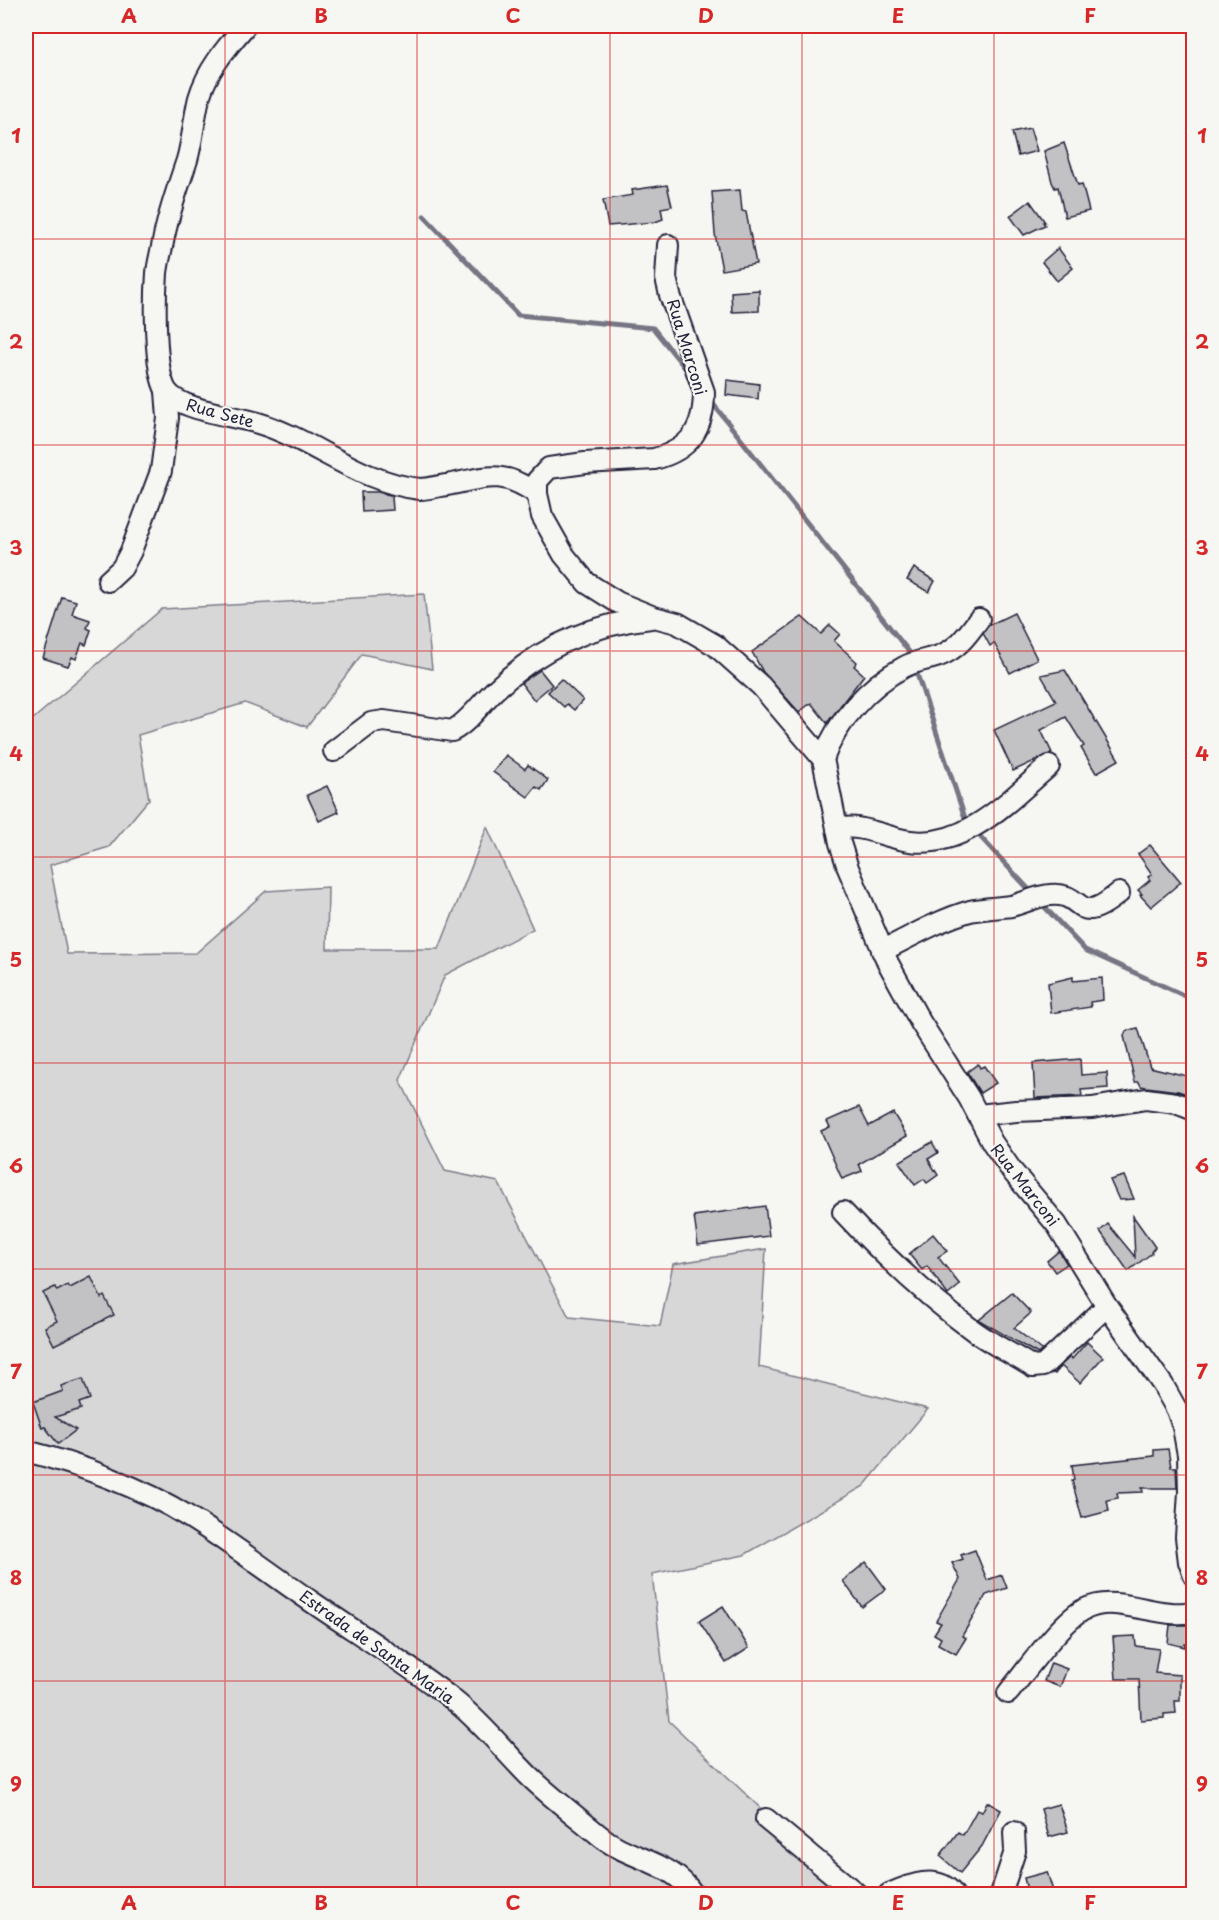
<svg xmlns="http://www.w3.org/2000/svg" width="1219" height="1920" font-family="'Playpen Sans',sans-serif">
  <rect width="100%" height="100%" fill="#f6f6f2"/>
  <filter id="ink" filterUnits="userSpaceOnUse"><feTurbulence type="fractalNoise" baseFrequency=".0167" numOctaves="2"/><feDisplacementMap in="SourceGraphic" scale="12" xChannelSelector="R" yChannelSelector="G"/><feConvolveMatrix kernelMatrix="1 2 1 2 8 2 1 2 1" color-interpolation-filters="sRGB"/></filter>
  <g filter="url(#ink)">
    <path fill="#d7d7d7" stroke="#7c7c89" stroke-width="1.5" d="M424,594l8,75 -70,-15 -55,73 -62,-24 -107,32 11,64 -40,48 -59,18 17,89 129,-1 70,-62 62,-4 -1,62h112l48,-122 46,102 -88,46 -45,105 45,91 53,11 71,135 91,9 13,-62 93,-15 -7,118 169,42 -64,77 -120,69 -92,19 17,147 172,164v9h-815v-1169l136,-116z"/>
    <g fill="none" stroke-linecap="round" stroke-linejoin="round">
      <g stroke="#757583" stroke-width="5">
        <path d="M424,216l94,99 135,13 37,46"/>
        <path d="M710,400l200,253 56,168 3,3"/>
        <path d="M975,831l59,64"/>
        <path d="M1040,902l45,48 109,50"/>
      </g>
    </g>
    <g fill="#c2c2c4" stroke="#22223b" stroke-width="1.5">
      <path d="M1030,128l7,23 -19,5 -6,-24z"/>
      <path d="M1064,143l14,42 4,-1 7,27 -24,6 -7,-30 -3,1 -3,-6 -8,-31z"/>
      <path d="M667,185l5,21 -11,2 2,11 -8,3 -47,4 -5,-26 30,-5 -1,-5z"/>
      <path d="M740,190l2,21 4,1 10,52 -34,6 -7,-36 -3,-42z"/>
      <path d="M1030,201l15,21h-2l2,3 -21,10 -14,-19z"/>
      <path d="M1058,248l15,20 -16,13 -15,-19z"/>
      <path d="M759,290v21l-27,1 -1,-20z"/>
      <path d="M727,380l32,4 -1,15 -32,-4z"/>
      <path d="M361,492h17l11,3 3,2 1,13 -31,2z"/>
      <path d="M914,568l21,13 -6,11 -22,-12z"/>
      <path d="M62,597l14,4 -4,13 18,6 -3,8 4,2 -5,15 -4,-2 -6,16 -4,-2 -4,9 -25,-8z"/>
      <path d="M1014,613l23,46 -27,14 -16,-30 -4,3 -7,-13 6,-8z"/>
      <path d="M802,617l19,17 9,-9 10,9 -6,7 23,21 -3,4 10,9 -37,48 -16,-20 -12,9 -36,-40 -11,-20z"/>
      <path d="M540,670l12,15 -18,15 -13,-17z"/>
      <path d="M1065,670l54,90 -23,13 -15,-25 3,-2 -18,-29 -25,13 11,23 -39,18 -19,-41 62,-29 -15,-26z"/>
      <path d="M561,679l22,21 -9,10 -7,-6 -3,3 -16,-15z"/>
      <path d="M506,755l19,14 3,-4 20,15 -7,10 -5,-3 -8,10 -35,-25z"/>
      <path d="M327,786l12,26 -20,9 -12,-26z"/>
      <path d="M1150,845l31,37 -30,25 -11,-12 2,-1 -4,-4 12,-10 -2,-3 4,-3 -14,-20z"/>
      <path d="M1073,977v4l29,-3 1,22 -13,2 1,5 -40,6 -3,-30z"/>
      <path d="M1138,1028l12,39 41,10 -4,17 -9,-3 -32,-4 -5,-1 -2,-4h-4l-11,-46 2,-5z"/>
      <path d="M1080,1059l1,16 26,-2 1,15 -27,2 1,6 -47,2 -2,-35z"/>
      <path d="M978,1064l2,4 4,-2 12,17 -16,10 -13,-21z"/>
      <path d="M859,1107l10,19 24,-13 14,23 -48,28 3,7 -20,8 -21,-48 9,-4 -3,-6z"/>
      <path d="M932,1142l6,11 -10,6 10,16 -11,8 -3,-4 -9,6 -16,-23z"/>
      <path d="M1124,1176l10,23 -15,1 -9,-20z"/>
      <path d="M765,1206l4,30 -71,9 -4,-29z"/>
      <path d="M1133,1216l22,31 -4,5 1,1 -24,18 -28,-40 8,-7 27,33z"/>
      <path d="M933,1234l14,17 -9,6 22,28 -12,10 -21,-29 -5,4 -13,-16z"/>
      <path d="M1059,1251l8,13 -12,8 -8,-11z"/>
      <path d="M91,1277l10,21 3,-2 10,19 -60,30 -9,-18 12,-6 -14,-28 12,-6 2,4 11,-6 2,3z"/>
      <path d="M1012,1293l19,20 -17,15 28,22 -4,4 -59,-34z"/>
      <path d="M1087,1342l16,15 -23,26 -19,-17 -6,8 -2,-1 17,-16 2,2z"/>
      <path d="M83,1379l7,20 -11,4 2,6 -26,8 21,13 -18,14 -13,-17 -3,1 -9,-26 30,-11 -2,-5z"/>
      <path d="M1168,1449l3,18h5l1,21h-35l1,4 -26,1 1,5 -11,2 2,11 -27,7 -10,-37 2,-1 -2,-15 82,-9v-6z"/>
      <path d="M975,1550l12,30 15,-5 5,13 -21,7 -24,41 4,2 -10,16 -18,-10 3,-6 -7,-4 7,-11 -5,-2 24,-42 -8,-16 11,-4 -2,-4z"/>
      <path d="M866,1562l20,27 -24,18 -19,-26z"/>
      <path d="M723,1606l26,42 -23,15 -27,-42z"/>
      <path d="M1170,1625h24l-5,19h-4v3l-17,-4z"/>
      <path d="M1135,1636l1,10 23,3 -4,24 25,2v26h-5l1,12 -12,1v4l-23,2 -2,-41h-23l-3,-42z"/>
      <path d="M1051,1663l16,6 -7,18 -16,-6z"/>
      <path d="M987,1802l14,8 -19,36 -22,27 -20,-17 18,-24 5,3 14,-25 5,2z"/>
      <path d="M1059,1804l9,28 -19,5 -8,-28z"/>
      <path d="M1047,1872l7,22h-26l-4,-16z"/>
    </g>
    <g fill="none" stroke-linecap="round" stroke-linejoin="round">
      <defs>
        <g id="minor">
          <path d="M245,26c-18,21 -38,44 -46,72 -5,20 -6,41 -12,62 -9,27 -19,54 -24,82 -2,10 -5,21 -6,31 -2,26 -3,96 9,117 12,20 69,26 92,33 56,17 102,60 162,66 9,0 18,-3 27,-4 40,-8 54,-16 90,9"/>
          <path d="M668,245l-2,33 4,17 34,97c0,37 -14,58 -50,67l-69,4 -36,5 -12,13v13l5,22 22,39 23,28 30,19 37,15 23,6 38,22 46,41 62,73 17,84 8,25 40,95 33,60 48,75 23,44 20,29 45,54 50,81 56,79 14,25 6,17 5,28 1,37 -3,45 3,25 5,14"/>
          <path d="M108,581l14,-13 9,-17 30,-80 7,-53 -2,-27"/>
          <path d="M334,751l37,-28 13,-2 68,10c17,-9 29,-28 43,-41 44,-42 97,-66 156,-72"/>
          <path d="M823,759c14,-38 45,-73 81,-92 11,-6 23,-7 35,-11 19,-7 29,-22 40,-37"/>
          <path d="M837,829c27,-6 47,9 73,12 56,8 100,-42 139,-75"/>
          <path d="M882,951c28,-14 57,-31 88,-40 13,-3 27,-3 41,-5 13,-3 26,-10 39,-11 36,-4 24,35 69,-2"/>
          <path d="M978,1115l38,-4 76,-3 54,-9 30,4 18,7"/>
          <path d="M843,1212c40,43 83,84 131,119 18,13 40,24 59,36l10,-1 64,-60"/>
          <path d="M26,1451c52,13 117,37 163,66 42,26 82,57 123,85 48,33 99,64 145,101 27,22 48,49 73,74 21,20 46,39 69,58 29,25 72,25 94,59"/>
          <path d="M1008,1693c18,-22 52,-70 75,-83 10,-5 21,-7 32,-6 26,2 52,13 79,8"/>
          <path d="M766,1819l91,75"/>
          <path d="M889,1894c19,-8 48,-21 64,0"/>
          <path d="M1001,1894l14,-43 -1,-19"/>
        </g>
      </defs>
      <use href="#minor" stroke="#22223b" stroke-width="24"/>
      <use href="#minor" stroke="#f6f6f2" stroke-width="20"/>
    </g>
  </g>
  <path fill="none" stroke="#d62828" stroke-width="1.5" stroke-opacity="0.55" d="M225,26v1868M417,26v1868M610,26v1868M802,26v1868M994,26v1868M26,239h1168M26,445h1168M26,651h1168M26,857h1168M26,1063h1168M26,1269h1168M26,1475h1168M26,1681h1168"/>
  <g text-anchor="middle" stroke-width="4.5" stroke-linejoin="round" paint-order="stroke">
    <g font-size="16" fill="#22223b" stroke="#f6f6f2">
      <text transform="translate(687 347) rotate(73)" y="6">Rua Marconi</text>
      <text transform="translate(220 413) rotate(15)" y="6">Rua Sete</text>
      <text transform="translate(1025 1185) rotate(52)" y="6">Rua Marconi</text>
      <text transform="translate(377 1647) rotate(35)" y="6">Estrada de Santa Maria</text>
    </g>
  </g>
  <rect width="1219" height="1920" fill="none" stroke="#f6f6f2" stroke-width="66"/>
  <rect x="33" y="33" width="1153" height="1854" fill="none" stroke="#d62828" stroke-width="2"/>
  <g font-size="20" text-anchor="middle" font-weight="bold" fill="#d62828">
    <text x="129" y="23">A</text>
    <text x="321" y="23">B</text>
    <text x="513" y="23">C</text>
    <text x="706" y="23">D</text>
    <text x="898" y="23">E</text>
    <text x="1090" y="23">F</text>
    <text x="16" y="143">1</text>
    <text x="1202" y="143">1</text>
    <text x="16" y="349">2</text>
    <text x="1202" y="349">2</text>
    <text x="16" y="555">3</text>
    <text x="1202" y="555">3</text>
    <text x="16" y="761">4</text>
    <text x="1202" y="761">4</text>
    <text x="16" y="967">5</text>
    <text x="1202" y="967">5</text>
    <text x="16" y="1173">6</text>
    <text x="1202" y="1173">6</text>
    <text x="16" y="1379">7</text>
    <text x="1202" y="1379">7</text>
    <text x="16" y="1585">8</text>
    <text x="1202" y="1585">8</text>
    <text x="16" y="1791">9</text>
    <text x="1202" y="1791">9</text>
    <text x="129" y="1910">A</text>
    <text x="321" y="1910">B</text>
    <text x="513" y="1910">C</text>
    <text x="706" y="1910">D</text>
    <text x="898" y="1910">E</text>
    <text x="1090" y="1910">F</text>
  </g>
</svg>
